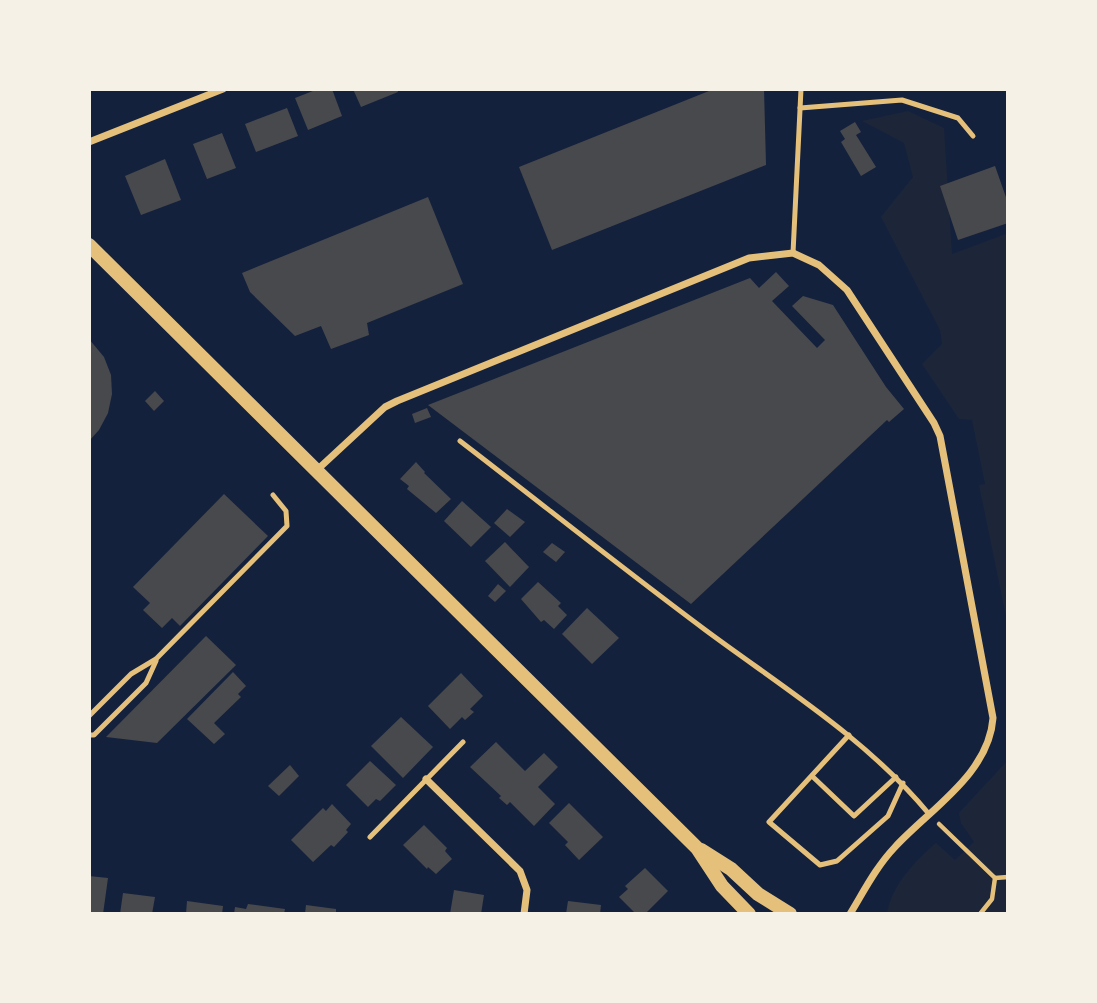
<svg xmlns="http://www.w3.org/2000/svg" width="1097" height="1003" font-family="Montserrat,sans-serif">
  <rect width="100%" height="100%" fill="#14213d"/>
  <g fill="#1d2539">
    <path d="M908,111l36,17 8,126 56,-21v393l-29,-141 6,-1 -13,-64 -13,-1 -37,-55 20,-20 -2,-14 -59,-113 32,-40 -9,-34 -42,-22z"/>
    <path d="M1008,760v154h-121c5,-29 27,-52 49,-71l19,17 19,-18 -13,-19 -2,-10z"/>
  </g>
  <g fill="#48494c">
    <path d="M318,89h14l10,27 -34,14 -13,-32z"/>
    <path d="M353,89h44l1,3 -37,15z"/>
    <path d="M714,89h50l2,76 -214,85 -33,-83z"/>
    <path d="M287,108l11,28 -42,16 -11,-28z"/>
    <path d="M855,122l6,10 -5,3 20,32 -15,9 -20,-34 4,-3 -5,-8z"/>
    <path d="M222,133l14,35 -29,11 -14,-35z"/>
    <path d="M165,159l16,41 -40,15 -16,-39z"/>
    <path d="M995,166l13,37v20l-50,17 -18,-54z"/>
    <path d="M428,197l35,87 -96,39 2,12 -38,14 -10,-23 -26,10 -45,-44 -8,-19z"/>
    <path d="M776,272l13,14 -17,15 45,47 8,-8 -33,-34 11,-10 30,9 53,82 18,22 -15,13 -2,-2 -196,184 -263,-199 322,-127 9,10z"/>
    <path d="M89,339l15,18 7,18 1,19 -4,19 -9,17 -10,11z"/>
    <path d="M155,391l9,10 -10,10 -9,-10z"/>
    <path d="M427,408l4,9 -16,6 -3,-9z"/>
    <path d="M416,462l9,10 -1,1 27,26 -15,14 -29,-24 2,-3 -9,-7z"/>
    <path d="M224,494l44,42 -88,90 -8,-8 -10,10 -19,-18 7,-7 -17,-16z"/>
    <path d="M462,501l29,26 -20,20 -27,-26z"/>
    <path d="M507,509l18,13 -15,15 -16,-14z"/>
    <path d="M505,542l24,25 -19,20 -25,-26z"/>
    <path d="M552,543l13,9 -9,10 -13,-10z"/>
    <path d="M538,582l23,21 -3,3 9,9 -13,14 -10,-9 -3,2 -20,-23z"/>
    <path d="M498,584l8,7 -11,11 -7,-6z"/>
    <path d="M587,608l32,30 -27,26 -30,-30z"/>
    <path d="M206,636l30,29 -79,78 -51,-6z"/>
    <path d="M233,672l13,14 -8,8 3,3 -27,26 11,11 -11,10 -27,-25z"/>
    <path d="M461,673l22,23 -13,13 4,3 -9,8 -3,-3 -12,12 -22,-23z"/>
    <path d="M401,717l32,30 -30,31 -32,-32z"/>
    <path d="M496,742l29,29 19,-18 14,14 -20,20 17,17 -21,22 -24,-24 -3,3 -8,-7 2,-2 -31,-29z"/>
    <path d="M370,761l26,24 -16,16 -4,-2 -8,8 -22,-22z"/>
    <path d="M290,765l9,11 -20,20 -11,-10z"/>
    <path d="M569,803l34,34 -24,23 -14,-15 3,-3 -19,-19z"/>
    <path d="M332,804l19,20 -5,6 2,2 -14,15 -3,-2 -18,17 -22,-22 32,-32 3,3z"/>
    <path d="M424,825l23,23 -2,3 7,8 -16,15 -8,-7 -1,2 -24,-24z"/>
    <path d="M645,868l23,23 -23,23h-9l-17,-17 9,-8 -3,-3z"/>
    <path d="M89,876l19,2 -5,36h-12l-2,-3z"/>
    <path d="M454,890l30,5 -3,19h-31z"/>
    <path d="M123,893l32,4 -3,17h-32z"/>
    <path d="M187,901l36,5 -1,8h-36z"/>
    <path d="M568,901l33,4 -1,9h-34z"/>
    <path d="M248,904l37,5 -1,5h-50l1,-7 11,2z"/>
    <path d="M306,905l30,4v5h-31z"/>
  </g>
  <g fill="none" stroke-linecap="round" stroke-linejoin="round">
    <g stroke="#e5c07b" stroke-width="4.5">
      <path d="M939,824l56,54 -3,21 -12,15"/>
      <path d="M995,878l13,-1"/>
    </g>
    <g stroke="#e5c07b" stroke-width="5">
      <path d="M800,108l102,-8 56,18 15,18"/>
      <path d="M793,253l8,-164"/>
      <path d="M460,441c82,63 162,127 244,188 78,58 162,109 225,185"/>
      <path d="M89,716l42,-42 25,-15 131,-133 -1,-15 -13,-16"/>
      <path d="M89,735h5l52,-52 10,-22"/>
      <path d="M849,735l-80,87 51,43 17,-4 51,-45 15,-33"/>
      <path d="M812,776l42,40 42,-39"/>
      <path d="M370,837l93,-95"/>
    </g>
    <g stroke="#e5c07b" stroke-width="7">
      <path d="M89,142l134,-53"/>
      <path d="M317,470l68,-63 12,-6 352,-143 44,-5 26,12 28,25 87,133 6,13 53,282c-4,56 -63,91 -98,129 -19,20 -31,44 -45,67"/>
      <path d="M426,779l94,92 7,19 -3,24"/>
    </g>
    <g stroke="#e5c07b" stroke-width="14">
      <path d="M89,245l608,603 25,38 27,28"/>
      <path d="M701,850l30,19 27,25 32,20"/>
    </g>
  </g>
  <rect width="1097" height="1003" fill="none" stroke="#f6f1e7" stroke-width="182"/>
</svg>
